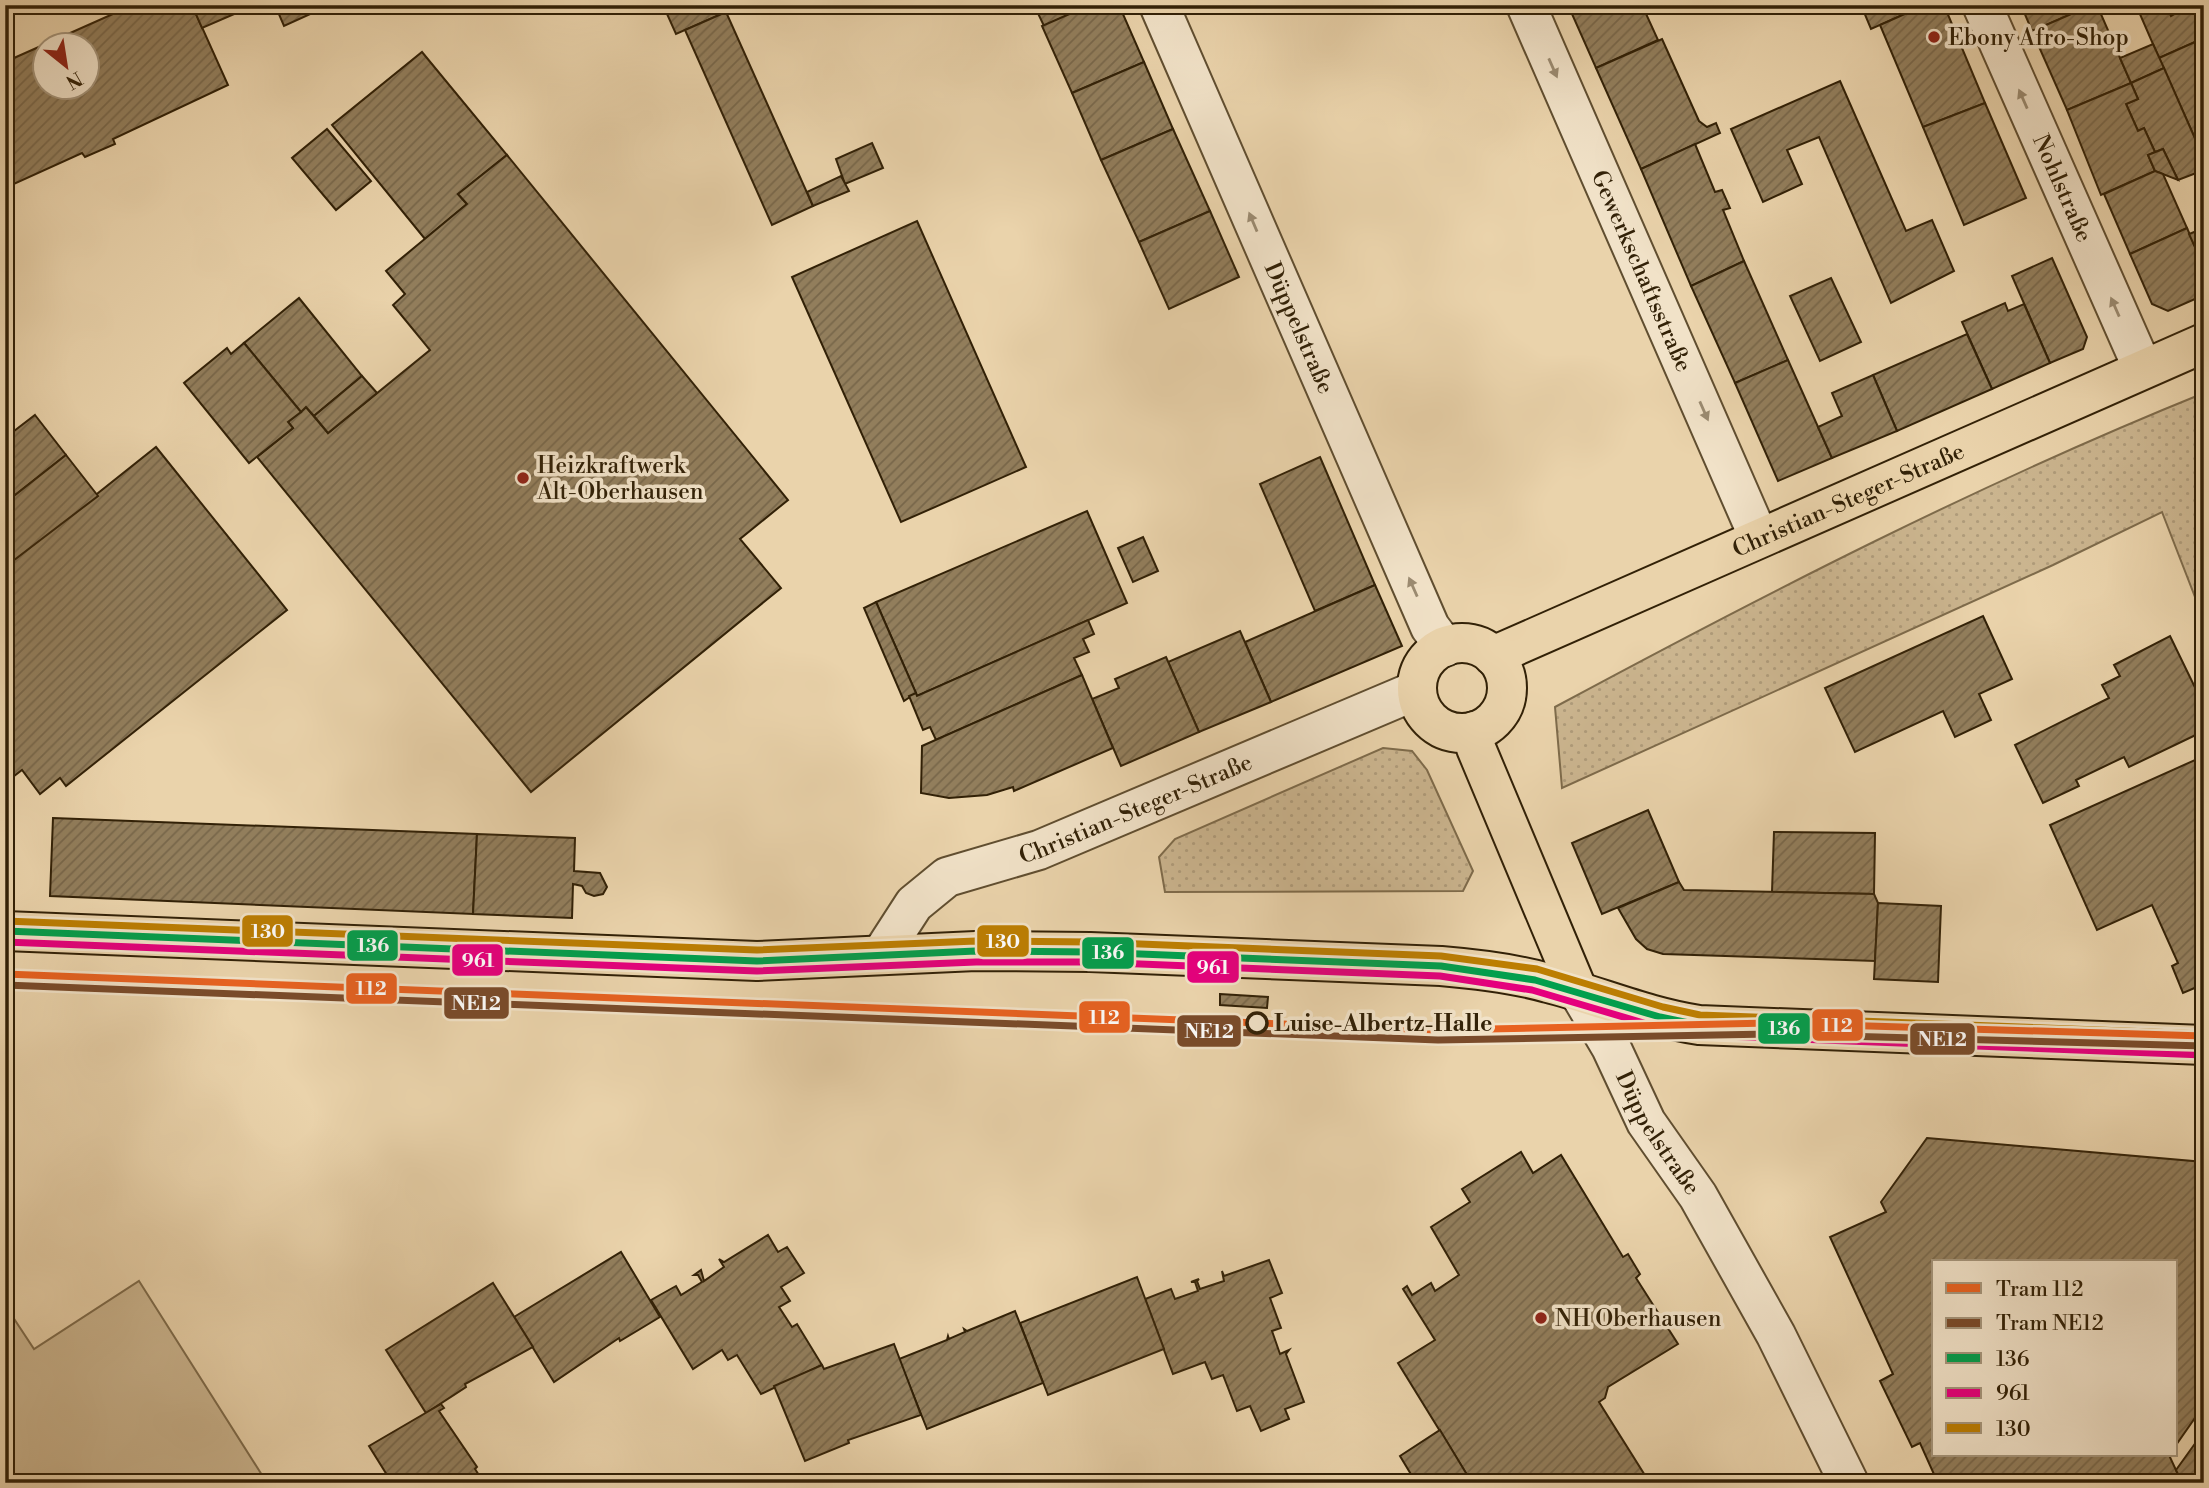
<svg xmlns="http://www.w3.org/2000/svg" width="2209" height="1488" font-family="'Libre Bodoni',serif">
  <defs>
    <pattern id="park-dots" width="8" height="8" patternUnits="userSpaceOnUse" patternTransform="scale(1.75)"><rect width="8" height="8" fill="#cbb58f"/><path d="M2 2h.1M6 6h.1" fill="none" stroke="#af9b7a" stroke-width="1.8" stroke-linecap="round"/></pattern>
    <pattern id="building-hatch" width="6" height="6" patternUnits="userSpaceOnUse" patternTransform="scale(1.75)"><rect width="6" height="6" fill="#927e5c"/><path d="M-1 1l2-2M0 6l6-6M5 7l2-2" fill="none" stroke="#78674a"/></pattern>
  </defs>
  <rect width="100%" height="100%" fill="#ead3ab"/>
  <filter id="stains"><feTurbulence type="fractalNoise" baseFrequency=".00286" numOctaves="4"/><feColorMatrix values="0 0 0 0 .2 0 0 0 0 .09 0 0 0 0 .02 0 0 0 .5 -.17"/></filter>
  <radialGradient id="worn" r=".72"><stop offset=".6" stop-color="#630" stop-opacity="0"/><stop offset="1" stop-color="#630" stop-opacity=".3"/></radialGradient>
  <path fill="#cbb58f" stroke="#7e6b4b" stroke-width="2" d="M139,1281l128,202h-262v-178l29,44z"/>
  <g fill="url(#park-dots)" stroke="#7e6b4b" stroke-width="2">
    <path d="M2204,393v207l-7,2 -35,-90 -109,53 -491,223 -7,-81c212,-114 426,-224 649,-314z"/>
    <path d="M1383,748l29,3 15,19 46,101 -10,20 -298,1 -6,-35 16,-18z"/>
  </g>
  <g fill="url(#building-hatch)" stroke="#322107" stroke-width="2" fill-rule="evenodd">
    <path d="M133,5h59l36,80 -115,54 2,5 -30,13 -3,-4 -77,35v-126zM46,46h42v42h-42z"/>
    <path d="M209,5h46l-53,23 -7,-16z"/>
    <path d="M275,5h55l-46,21z"/>
    <path d="M663,5h60l3,7 -50,22z"/>
    <path d="M1034,5h56l-46,21z"/>
    <path d="M1090,5h29l25,57 -72,31 -30,-67z"/>
    <path d="M1568,5h74l16,35 -62,28z"/>
    <path d="M1861,5h64l-54,24z"/>
    <path d="M1925,5h19l41,98 -62,24 -43,-102z"/>
    <path d="M2021,5h71l-60,26z"/>
    <path d="M2092,5h5l34,78 -64,27 -35,-79z"/>
    <path d="M2136,5h30l5,11 19,-11h14v33l-45,20z"/>
    <path d="M726,12l87,194 -41,19 -87,-195z"/>
    <path d="M2204,38v113l-3,1 -42,-94z"/>
    <path d="M1662,39l37,82 8,6 9,-4 4,10 -79,36 -45,-101z"/>
    <path d="M2153,44l11,24 -33,15 -11,-25z"/>
    <path d="M422,52l85,103 -49,39 9,10 -42,35 -93,-114z"/>
    <path d="M1144,62l29,67 -72,31 -29,-67z"/>
    <path d="M2164,68l40,91v11l-26,10 -15,-31 -8,3 -11,-24 -6,3 -12,-27 12,-5 -7,-16z"/>
    <path d="M1840,81l66,150 26,-11 22,51 -63,32 -72,-166 -32,13 15,34 -39,18 -32,-73z"/>
    <path d="M2131,83l7,16 -12,5 12,27 6,-3 11,24 -7,3 7,16 -54,24 -34,-85z"/>
    <path d="M1985,103l41,95 -62,27 -41,-98z"/>
    <path d="M327,129l44,52 -35,29 -44,-52z"/>
    <path d="M1173,129l37,82 -71,31 -38,-82z"/>
    <path d="M872,143l11,25 -38,16 -9,-25z"/>
    <path d="M1695,144l20,48 7,-2 8,18 -7,2 21,51 -53,25 -50,-117z"/>
    <path d="M2163,149l15,31 -23,-9 -7,-16z"/>
    <path d="M507,155l281,345 -48,39 41,49 -250,204 -274,-335 36,-29 -5,-6 18,-15 22,26 102,-83 -37,-45 12,-11 -19,-23 81,-67 -9,-10z"/>
    <path d="M2155,171l8,3 24,54 -57,26 -26,-60z"/>
    <path d="M841,176l8,15 -36,15 -6,-14z"/>
    <path d="M1210,211l29,66 -70,32 -30,-67z"/>
    <path d="M917,221l109,246 -125,55 -109,-245z"/>
    <path d="M2187,228l17,39v28l-36,16 -16,-7 -22,-50z"/>
    <path d="M2204,228v39l-15,-33z"/>
    <path d="M2052,258l35,79 -4,12 -33,14 -38,-87z"/>
    <path d="M1744,261l44,99 -53,23 -44,-97z"/>
    <path d="M1831,278l30,64 -41,19 -30,-65z"/>
    <path d="M299,298l63,78 -48,40 -8,-9 -5,5 -57,-69z"/>
    <path d="M2005,303l3,8 16,-7 26,59 -58,26 -30,-67z"/>
    <path d="M1967,334l25,55 -95,42 -24,-56z"/>
    <path d="M244,343l57,69 -13,10 5,6 -44,35 -65,-80 43,-35 4,6z"/>
    <path d="M1788,360l44,98 -54,23 -43,-98z"/>
    <path d="M1873,375l24,56 -65,27 -14,-31 24,-11 -10,-23z"/>
    <path d="M362,376l15,17 -49,40 -14,-17z"/>
    <path d="M35,415l31,40 -61,48v-65z"/>
    <path d="M156,447l131,163 -221,176 -6,-8 -20,16 -18,-24 -17,13v-216z"/>
    <path d="M66,455l32,41 -93,71v-64z"/>
    <path d="M1320,457l55,128 -60,26 -55,-127z"/>
    <path d="M1087,511l40,92 -210,93 -41,-94z"/>
    <path d="M1143,537l15,34 -25,11 -15,-34z"/>
    <path d="M1375,585l27,61 -131,56 -26,-60z"/>
    <path d="M876,602l40,91 -12,8 -40,-93z"/>
    <path d="M1983,616l29,63 -33,15 12,26 -36,17 -12,-26 -88,41 -30,-64z"/>
    <path d="M1088,620l6,14 -11,5 6,13 -15,6 8,17 -146,65 -6,-13 -7,3 -14,-34 7,-3 1,3z"/>
    <path d="M1240,631l31,71 -72,30 -31,-70z"/>
    <path d="M2170,636l34,70v25l-75,36 -5,-10 -48,23 3,6 -36,17 -28,-58 94,-47 -7,-13 18,-9 -6,-11z"/>
    <path d="M1166,657l33,75 -78,34 -29,-67 27,-11 -4,-9z"/>
    <path d="M1082,675l31,73 -99,43 -1,-4 -26,8 -38,3 -28,-5 1,-47z"/>
    <path d="M2204,756v228l-21,9 -11,-27 6,-3 -26,-58 -55,25 -47,-105z"/>
    <path d="M1648,810l31,72 -77,32 -30,-71z"/>
    <path d="M53,818l424,16 -4,80 -423,-18z"/>
    <path d="M1774,832l101,1 -1,61 -102,-2z"/>
    <path d="M477,834l98,4 -1,33 26,2 7,14 -4,7 -9,2 -8,-3 -4,-7 -9,-2 -1,34 -99,-4z"/>
    <path d="M1679,882l5,8 190,4 4,9 -3,58 -212,-7 -16,-5 -11,-10 -18,-31z"/>
    <path d="M1878,903l63,3 -3,76 -64,-3z"/>
    <path d="M1220,994l48,3 -1,11 -47,-3z"/>
    <path d="M1927,1138l277,24v243l-28,40v-183h-242v193h235l13,28 -245,-2 -17,-38 -8,4 -32,-66 13,-7 -63,-137 56,-25 -5,-10z"/>
    <path d="M1521,1152l12,21 28,-18 62,102 5,-3 12,20 -4,4 42,66 -70,43 -3,11 -6,4 47,75 -10,6h-164l-74,-120 37,-23 -32,-51 4,-3 5,9 19,-12 4,8 24,-16 -28,-48 39,-25 -8,-13z"/>
    <path d="M768,1235l10,17 9,-5 17,26 -23,14 9,14 -11,6 13,20 5,-3 25,41 -61,29 -24,-39 -9,5 -6,-10 -29,19 -42,-69 25,-14 5,9 21,-13 -4,-7h-4l7,-5 3,11 20,-14 -5,-8 5,3z"/>
    <path d="M621,1252l39,65 -40,24 -1,-3 -65,44 -40,-65z"/>
    <path d="M1269,1260l13,33 -12,5 11,30 -9,3 8,23 9,-4 -3,4 18,48 -19,7 4,10 -28,12 -11,-25 -13,5 -14,-36 -11,4 -7,-17 -32,12 -28,-75 26,-10 4,10 23,-8 -3,-9h-4l8,-3 -2,2 3,8 24,-8 -2,-10 2,5z"/>
    <path d="M1137,1277l27,72 -116,46 -28,-72z"/>
    <path d="M493,1283l40,64 -68,37 1,3 -40,26 -40,-63z"/>
    <path d="M1015,1311l28,72 -116,46 -28,-70 48,-19 1,-4 1,3 16,-7 -1,-3 3,2z"/>
    <path d="M894,1344l27,71 -73,25 1,3 -44,18 -31,-75 48,-21 2,4z"/>
    <path d="M441,1404l3,4 -5,3 38,56 -2,2 9,14h-92l-23,-37z"/>
    <path d="M1440,1430l32,53h-70l10,-7 -12,-20z"/>
    <path d="M2204,1431v52h-22l-6,-13z"/>
  </g>
  <g fill="none" stroke-linecap="round" stroke-linejoin="round">
    <defs>
      <g id="minor">
        <path id="s1" d="M1159,5l271,622 15,20"/>
        <path id="s2" d="M1526,5l233,533"/>
        <path id="s3" d="M1982,5l161,364"/>
        <path id="s4" d="M881,955l33,-51 33,-27 92,-27 378,-160"/>
        <path id="s5" d="M1578,991l33,56 35,75 52,74 78,139 73,148"/>
      </g>
      <g id="major">
        <circle cx="1462" cy="688" r="45"/>
        <path id="s6" d="M1493,656l711,-313"/>
        <path d="M1474,731l2,17 102,243"/>
        <path d="M5,931l752,30 219,-10 114,1 351,14c36,3 72,7 107,17 51,13 98,34 151,42l505,20"/>
      </g>
    </defs>
    <use href="#minor" stroke="#604e30" stroke-width="42"/>
    <use href="#major" stroke="#322107" stroke-width="42"/>
    <use href="#minor" stroke="#f1e2c8" stroke-width="38"/>
    <use href="#major" stroke="#ead3ab" stroke-width="38"/>
    <defs>
      <path id="bus-1" d="M5,931l752,30 219,-10 114,1 351,14 94,14 125,37 39,8 505,20"/>
      <path id="bus-2" d="M5,942l752,29 219,-9h114l350,14 92,14 125,37 42,8 505,20"/>
      <path id="bus-3" d="M5,921l752,29 219,-9 114,1 351,14 96,13 126,38 37,8 504,19"/>
    </defs>
    <use href="#bus-1" stroke="#f1e2c8" stroke-width="12"/>
    <use href="#bus-2" stroke="#f1e2c8" stroke-width="12"/>
    <use href="#bus-3" stroke="#f1e2c8" stroke-width="12"/>
    <use href="#bus-1" stroke="#029f4d" stroke-width="7"/>
    <use href="#bus-2" stroke="#e5007d" stroke-width="7"/>
    <use href="#bus-3" stroke="#bc7e02" stroke-width="7"/>
    <defs>
      <path id="tram-1" d="M5,974l1433,56 332,-7 434,13"/>
      <path id="tram-2" d="M5,985l1433,55 332,-6 434,12"/>
    </defs>
    <use href="#tram-1" stroke="#f1e2c8" stroke-width="12"/>
    <use href="#tram-2" stroke="#f1e2c8" stroke-width="12"/>
    <use href="#tram-1" stroke="#e86221" stroke-width="7"/>
    <use href="#tram-2" stroke="#7a4b2a" stroke-width="7"/>
  </g>
  <defs><path id="oneway-solid" d="M-6-.8H1V-3.2L6.5 0L1 3.2V.8H-6Z" transform="scale(1.75)"/></defs>
  <g fill="#9b8b71">
    <use href="#oneway-solid" transform="translate(1553 68) rotate(66)"/>
    <use href="#oneway-solid" transform="translate(2023 99) rotate(-114)"/>
    <use href="#oneway-solid" transform="translate(1253 222) rotate(-113)"/>
    <use href="#oneway-solid" transform="translate(2115 307) rotate(-114)"/>
    <use href="#oneway-solid" transform="translate(1704 411) rotate(66)"/>
    <use href="#oneway-solid" transform="translate(1413 587) rotate(-114)"/>
  </g>
  <g fill="#8f2418" stroke="#f1e2c8" stroke-width="2.5">
    <circle cx="1934" cy="37" r="7"/>
    <circle cx="523" cy="478" r="7"/>
    <circle cx="1541" cy="1318" r="7"/>
  </g>
  <circle fill="#f1e2c8" stroke="#322107" stroke-width="3.5" cx="1257" cy="1023" r="10"/>
  <g text-anchor="middle" stroke-width="7" stroke-linejoin="round" paint-order="stroke">
    <g font-size="23" fill="#322107" stroke="#f1e2c8" text-anchor="start">
      <text x="1948" y="45">Ebony Afro-Shop</text>
      <text x="537" y="473">Heizkraftwerk<tspan x="537" dy="26">Alt-Oberhausen</tspan></text>
      <text x="1555" y="1326">NH Oberhausen</text>
    </g>
    <g font-size="23" fill="#322107" stroke="#f1e2c8">
      <text dy="8" stroke="none"><textPath href="#s3" startOffset="200">Nohlstraße</textPath></text>
      <text dy="8" stroke="none"><textPath href="#s2" startOffset="290">Gewerkschaftsstraße</textPath></text>
      <text dy="8" stroke="none"><textPath href="#s1" startOffset="352">Düppelstraße</textPath></text>
      <text dy="8" stroke="none"><textPath href="#s6" startOffset="388">Christian-Steger-Straße</textPath></text>
      <text dy="8" stroke="none"><textPath href="#s4" startOffset="304">Christian-Steger-Straße</textPath></text>
      <text dy="8" stroke="none"><textPath href="#s5" startOffset="163">Düppelstraße</textPath></text>
    </g>
    <g font-size="23" font-weight="bold" fill="#322107" stroke="#f1e2c8" text-anchor="start">
      <text x="1274" y="1031">Luise-Albertz-Halle</text>
    </g>
  </g>
  <g stroke="#f1e2c8" stroke-width="2.5">
    <rect x="241" y="914" width="53" height="34" rx="7" fill="#bc7e02"/>
    <rect x="976" y="924" width="54" height="34" rx="7" fill="#bc7e02"/>
    <rect x="346" y="929" width="53" height="33" rx="7" fill="#029f4d"/>
    <rect x="1081" y="936" width="54" height="34" rx="7" fill="#029f4d"/>
    <rect x="451" y="943" width="53" height="34" rx="7" fill="#e5007d"/>
    <rect x="1186" y="950" width="54" height="34" rx="7" fill="#e5007d"/>
    <rect x="345" y="972" width="53" height="33" rx="7" fill="#e86221"/>
    <rect x="443" y="986" width="67" height="34" rx="7" fill="#7a4b2a"/>
    <rect x="1078" y="1000" width="53" height="34" rx="7" fill="#e86221"/>
    <rect x="1811" y="1008" width="53" height="34" rx="7" fill="#e86221"/>
    <rect x="1757" y="1012" width="54" height="33" rx="7" fill="#029f4d"/>
    <rect x="1176" y="1014" width="66" height="34" rx="7" fill="#7a4b2a"/>
    <rect x="1909" y="1022" width="67" height="34" rx="7" fill="#7a4b2a"/>
  </g>
  <g font-size="19" text-anchor="middle" font-weight="bold" fill="#fff">
    <text x="268" y="938">130</text>
    <text x="1003" y="948">130</text>
    <text x="373" y="952">136</text>
    <text x="1108" y="959">136</text>
    <text x="478" y="967">961</text>
    <text x="1213" y="974">961</text>
    <text x="371" y="995">112</text>
    <text x="476" y="1010">NE12</text>
    <text x="1104" y="1024">112</text>
    <text x="1837" y="1032">112</text>
    <text x="1784" y="1035">136</text>
    <text x="1209" y="1038">NE12</text>
    <text x="1942" y="1046">NE12</text>
  </g>
  <rect width="2209" height="1488" fill="none" stroke="#ead3ab" stroke-width="28"/>
  <rect x="7" y="7" width="2195" height="1474" fill="none" stroke="#322107" stroke-width="3.5"/>
  <rect x="14" y="14" width="2181" height="1460" fill="none" stroke="#322107" stroke-width="2"/>
  <rect x="1932" y="1260" width="245" height="196" fill="#f1e2c8" stroke="#a5957b" stroke-width="2"/>
  <rect x="1946" y="1283" width="35" height="10" fill="#e86221" stroke="#a5957b" stroke-width="2"/>
  <text x="1996" y="1296" font-size="21" fill="#322107">Tram 112</text>
  <rect x="1946" y="1318" width="35" height="10" fill="#7a4b2a" stroke="#a5957b" stroke-width="2"/>
  <text x="1996" y="1330" font-size="21" fill="#322107">Tram NE12</text>
  <rect x="1946" y="1353" width="35" height="10" fill="#029f4d" stroke="#a5957b" stroke-width="2"/>
  <text x="1996" y="1366" font-size="21" fill="#322107">136</text>
  <rect x="1946" y="1388" width="35" height="10" fill="#e5007d" stroke="#a5957b" stroke-width="2"/>
  <text x="1996" y="1400" font-size="21" fill="#322107">961</text>
  <rect x="1946" y="1423" width="35" height="10" fill="#bc7e02" stroke="#a5957b" stroke-width="2"/>
  <text x="1996" y="1436" font-size="21" fill="#322107">130</text>
  <g transform="translate(66 66) rotate(150)"><circle r="33" fill="#f1e2c8" stroke="#a5957b" stroke-width="2"/>
  <path d="M0-5L12 26L0 18L-12 26Z" fill="#8f2418"/>
  <text y="-10" font-size="19" font-weight="bold" text-anchor="middle" fill="#322107">N</text>
  </g>
  <rect width="100%" height="100%" filter="url(#stains)"/>
  <rect width="100%" height="100%" fill="url(#worn)"/>
</svg>
